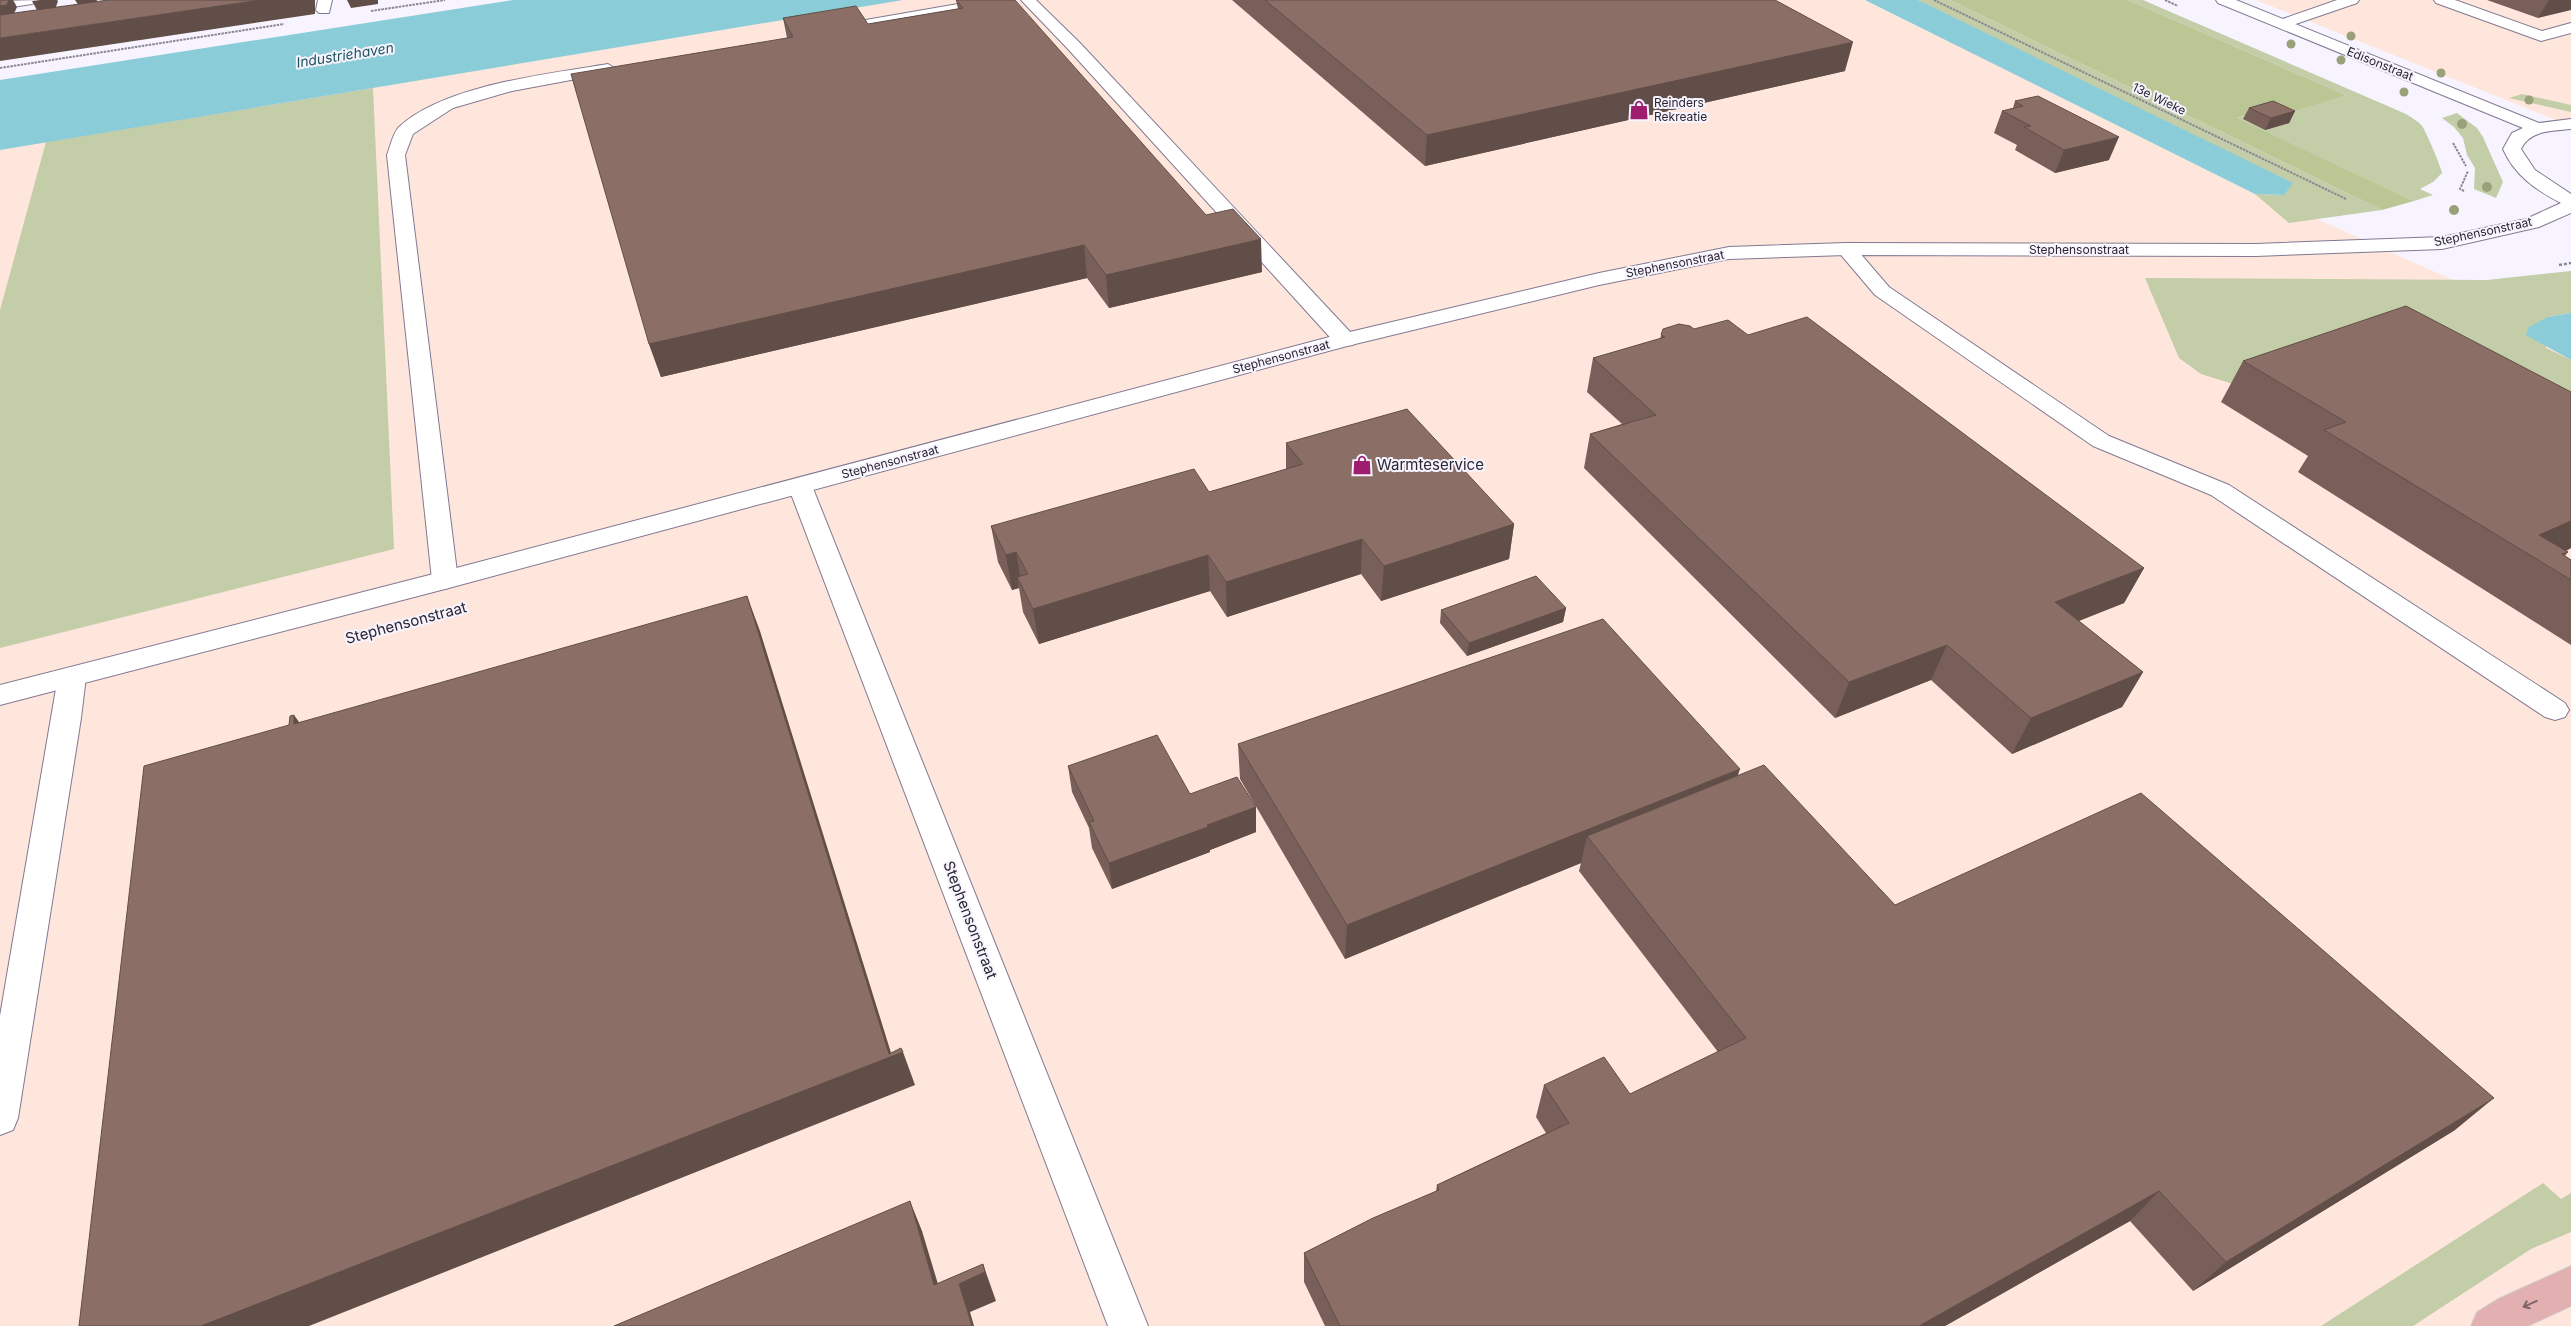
<svg xmlns="http://www.w3.org/2000/svg" width="2571" height="1326" font-family="Inter,sans-serif">
  <rect width="100%" height="100%" fill="#f7f4ff"/>
  <g fill="#ffe6dc">
    <path d="M864,0h1018l404,205 285,128v993h-2571v-1185z"/>
    <path d="M2256,0h315v126z"/>
  </g>
  <g fill="#c3cda8">
    <path d="M1918,0h32l432,210 -93,13 -34,-29 29,1z"/>
    <path d="M2128,0h15l263,114c6,4 12,7 16,12 3,3 20,43 20,47l-9,9 -13,7 13,6 -19,6 -178,-83 110,-23z"/>
    <path d="M373,88l21,461 -394,99v-338l46,-168z"/>
    <path d="M2522,94l49,11v7l-62,-14z"/>
    <path d="M2457,113l20,15 6,9 20,45 -7,16 -22,-9 1,-21 -8,-13 -4,-17 -9,-11 -12,-9z"/>
    <path d="M2571,271v42l-23,4 -2,31 25,12v66l-341,-43 -29,-9 -22,-16 -34,-80 342,2z"/>
    <path d="M2543,1183l18,16 10,-6v39l-40,17 -118,77h-92z"/>
  </g>
  <path fill="#bac795" d="M1950,0h178l218,95 -65,20 -17,-5 -27,8 177,83 -32,9z"/>
  <g fill="#8acdd9">
    <path d="M513,0h390l-903,150v-70z"/>
    <path d="M1865,0h53l375,183 -9,12 -29,-1z"/>
    <path d="M2571,313v47l-45,-25 3,-8 19,-10z"/>
  </g>
  <g fill="none" stroke-linecap="round" stroke-linejoin="round">
    <defs>
      <g id="lane">
        <path d="M981,0h32l-7,4 -175,32 -8,-5 8,-5z"/>
        <path d="M1021,0h15l44,43 273,292 3,5 -3,5 -8,1 -8,-1 -269,-296z"/>
        <path d="M2337,0h22l-2,3 -70,24 -5,2 -8,-5 3,-3z"/>
        <path d="M2434,0h21l87,31 29,-8v10l-30,8 -105,-38z"/>
        <path d="M608,64l8,5 -2,3 -102,19 -59,17 -40,26 -8,21 53,425 -4,6 -9,3 -9,-3 -4,-6 -45,-425c3,-8 6,-22 12,-28 45,-42 149,-53 209,-63z"/>
        <path d="M1846,243l7,2 36,42 220,149 120,49 336,218 4,7 -4,7 -10,3 -10,-3 -334,-222 -118,-49 -218,-151 -39,-46 3,-4z"/>
        <path d="M72,667l10,3 4,7 -5,41 -63,400 -5,12 -13,5v-119l58,-339 4,-7z"/>
      </g>
      <g id="street">
        <path d="M39,0l-7,4 -32,5v-8z"/>
        <path d="M318,0h14l-3,13h-10l-3,-3z"/>
        <path d="M800,479l9,2 3,5 336,840h-40l-320,-840 3,-5z"/>
      </g>
      <path id="secondary" d="M2216,0h20l303,123 32,-4v10c-19,2 -41,1 -50,20l14,21 36,24v19l-32,14 -97,22 -186,7 -410,-1 -117,4 -130,26 -248,60 -906,244 -445,116v-20l445,-114 892,-236 262,-62 130,-26 117,-4 410,1 186,-7 84,-18 35,-16c-25,-13 -46,-27 -58,-54l9,-16 11,-5 -305,-125z"/>
      <path id="primary" d="M2571,1266v40l-43,20h-57l6,-14 21,-13z"/>
    </defs>
    <use href="#lane" stroke="#817991" stroke-width="2"/>
    <use href="#street" stroke="#817991" stroke-width="2"/>
    <use href="#secondary" stroke="#817991" stroke-width="2"/>
    <use href="#primary" stroke="#d4d4d6" stroke-width="2"/>
    <g stroke="#8b8893" stroke-width="2" stroke-dasharray="2.5 1" stroke-linecap="butt">
      <path d="M1934,0l412,199"/>
      <path d="M2165,0l13,6"/>
      <path d="M371,11l74,-11"/>
      <path d="M0,68l284,-44"/>
      <path d="M2453,143l13,23"/>
      <path d="M2464,191l-4,-2 8,-18"/>
    </g>
    <path stroke="#8b8893" stroke-width="2.5" stroke-dasharray="3 2" stroke-linecap="butt" d="M2559,265l12,-2"/>
    <use href="#lane" fill="#fff" fill-rule="evenodd"/>
    <use href="#street" fill="#fff" fill-rule="evenodd"/>
    <use href="#secondary" fill="#fff" fill-rule="evenodd"/>
    <use href="#primary" fill="#e2b0b0" fill-rule="evenodd"/>
  </g>
  <g fill="#99a07a">
    <circle cx="2351" cy="36" r="4.5"/>
    <circle cx="2291" cy="44" r="4.5"/>
    <circle cx="2341" cy="60" r="4.5"/>
    <circle cx="2441" cy="73" r="4.5"/>
    <circle cx="2404" cy="92" r="4.5"/>
    <circle cx="2529" cy="100" r="4.5"/>
    <circle cx="2462" cy="124" r="5"/>
    <circle cx="2487" cy="187" r="5"/>
    <circle cx="2454" cy="210" r="5"/>
  </g>
  <g fill="#785f59">
    <path d="M956,0l250,215 56,57 -153,36 -22,-30 -426,99 -12,-33 138,-306 -4,-20 85,6 90,-15z"/>
    <path d="M1232,0h543l70,71 -420,95z"/>
    <path d="M2487,0h84l-33,18z"/>
    <path d="M2015,101l94,59 -54,13 -40,-23 2,-5 -23,-12 8,-22 11,-3z"/>
    <path d="M2249,108l46,3 -6,12 -24,7 -22,-11z"/>
    <path d="M1663,329h31l54,6 396,233 -20,35 -45,18 64,51 -21,35 -110,47 -81,-74 -96,38 -251,-250 6,-34 32,-10 -35,-32 6,-34 67,-19z"/>
    <path d="M2243,361l328,31v156l-5,3 2,1 -3,4 6,4v85l-273,-173 10,-16 -87,-54z"/>
    <path d="M1286,443l228,81 -5,35 -128,42 -20,-27 -134,43 -17,-26 -171,53 -16,-32 -4,-24 -7,2 -14,-28 -7,-36 218,-34 77,-23z"/>
    <path d="M1566,608l-3,14 -96,34 -27,-33 1,-13z"/>
    <path d="M1238,744l500,32 157,129 560,225 -262,161 -63,-70 -185,105h-620l-21,-44v-29l132,-62 1,-6 109,-52 -10,-16 8,-32 86,9 88,-42 -139,-181 2,-8 -236,96 -105,-180z"/>
    <path d="M1068,766l122,28 66,13v25l-46,18v2l-98,37 -20,-41 -3,-20 -17,-36z"/>
  </g>
  <g fill="#614e48">
    <path d="M9,0h4l4,7 -4,9 -13,1v-11z"/>
    <path d="M41,0h16l1,1 -3,9 -17,2 -6,-11z"/>
    <path d="M75,0h22l-1,4 -17,2z"/>
    <path d="M260,0h55v14l-315,47v-23z"/>
    <path d="M347,0h31v4l-27,4z"/>
    <path d="M2549,0h22v10l-33,8z"/>
    <path d="M1853,42l-8,29 -420,95 2,-31z"/>
    <path d="M2295,111l-6,12 -24,7 6,-12z"/>
    <path d="M2119,137l-10,23 -54,13 9,-23z"/>
    <path d="M1261,239l1,33 -153,36 -3,-33z"/>
    <path d="M1084,245l3,33 -426,99 -12,-33z"/>
    <path d="M2571,521v27l-30,14 -2,-27z"/>
    <path d="M1514,524l-5,35 -128,42 3,-35z"/>
    <path d="M1362,539l-1,35 -134,43 -1,-35z"/>
    <path d="M1016,552l6,35 -5,-10 2,11 -7,2 -6,-35z"/>
    <path d="M1208,555l2,36 -171,53 -6,-35z"/>
    <path d="M2144,568l-20,35 -87,34 18,-35z"/>
    <path d="M747,596l13,35 132,425 11,-4 12,33 -606,241h-108z"/>
    <path d="M1566,608l-3,14 -96,34 2,-13z"/>
    <path d="M1947,645l-16,35 -96,38 14,-36z"/>
    <path d="M2143,672l-21,35 -110,47 19,-36z"/>
    <path d="M294,715l25,35 -25,-26z"/>
    <path d="M1740,769l-12,35 -141,32 -6,27 -236,96 2,-34z"/>
    <path d="M1256,807v25l-46,18v2l-98,37 -3,-26z"/>
    <path d="M2494,1098l-39,32 -262,161 33,-29z"/>
    <path d="M2159,1191l-29,30 -185,105h-26z"/>
    <path d="M910,1201l12,30 25,83 -13,-29z"/>
    <path d="M983,1264l13,37 -26,11 4,14h-2l-13,-42z"/>
  </g>
  <g fill="#8b6f67" stroke="#614e48">
    <path d="M0,0h9l-2,5 -7,1z"/>
    <path d="M108,0h152l-260,38v-23z"/>
    <path d="M956,0h59l191,215 27,-6 28,30 -155,36 -22,-30 -435,99 -78,-270 222,-37 -10,-19 73,-12 12,18 95,-16z"/>
    <path d="M1265,0h510l78,42 -426,93z"/>
    <path d="M2038,96l81,41 -55,13 -40,-23 7,-1 -29,-15 21,-5 -8,-5z"/>
    <path d="M2273,101l22,10 -24,7 -22,-10z"/>
    <path d="M2406,306l165,86v129l-32,14 29,17 -6,2 9,6v20l-247,-150 22,-8 -103,-61z"/>
    <path d="M1807,317l337,251 -89,34 88,70 -112,46 -84,-73 -98,37 -259,-248 66,-19 -63,-57 72,-21 -4,-2 2,-6 16,-5 11,2 4,3 34,-9 20,15z"/>
    <path d="M1407,409l107,115 -130,42 -22,-27 -136,43 -18,-27 -175,54 -16,-32 11,-3 -12,-22 -10,3 -15,-29 203,-57 15,23 94,-28 -17,-21z"/>
    <path d="M1536,576l30,32 -97,35 -28,-33z"/>
    <path d="M747,596l142,458 12,-6 2,4 -702,274h-122l65,-560 145,-41 1,-9 4,-1v9z"/>
    <path d="M1603,619l137,150 -393,156 -109,-181z"/>
    <path d="M1157,735l33,59 47,-17 19,30 -49,18 1,2 -99,36 -20,-41 5,-1 -26,-55z"/>
    <path d="M1764,765l131,140 246,-112 353,305 -268,164 -67,-71 -240,135h-579l-36,-73 69,-35 66,-28 -2,-5 132,-62 -25,-38 60,-28 26,37 116,-56 -159,-202z"/>
    <path d="M910,1201l24,84 49,-21 2,8 -26,12 13,42h-358z"/>
  </g>
  <defs><path id="oneway-shaft" d="M-6 0H5M1.5-3L5.5 0L1.5 3" fill="none" stroke-width="1.6" stroke-linecap="round" stroke-linejoin="round" transform="scale(1.25)"/></defs>
  <use stroke="#7c646a" href="#oneway-shaft" transform="translate(2530 1304) rotate(156)"/>
  <defs>
    <symbol id="shop-bare" viewBox="-9 -9 18 18"><path d="M-5-2.5h2.3a2.7 3.5 0 0 1 5.4 0H5L5.5 6h-11ZM-1.5-2.5h3a1.5 2.3 0 0 0-3 0Z" fill="#9f1d6f" stroke="#f7f4ff" stroke-width="2.5" paint-order="stroke"/></symbol>
  </defs>
  <g fill-rule="evenodd">
    <use href="#shop-bare" x="1625" y="96" width="28" height="28"/>
    <use href="#shop-bare" x="1348" y="451" width="28" height="28"/>
  </g>
  <g text-anchor="middle" stroke-width="4" stroke-linejoin="round" paint-order="stroke">
    <g font-size="12" fill="#292630" stroke="#f7f4ff">
      <text transform="translate(2380 64) rotate(22)" y="4">Edisonstraat</text>
      <text transform="translate(2159 99) rotate(26)" y="4">13e Wieke</text>
      <text transform="translate(2483 232) rotate(-12)" y="4">Stephensonstraat</text>
      <text x="2079" y="254">Stephensonstraat</text>
      <text transform="translate(1675 264) rotate(-11)" y="4">Stephensonstraat</text>
      <text transform="translate(1281 357) rotate(-15)" y="4">Stephensonstraat</text>
      <text transform="translate(890 462) rotate(-15)" y="4">Stephensonstraat</text>
    </g>
    <g font-size="12" fill="#292630" stroke="#f7f4ff" text-anchor="start">
      <text x="1654" y="107">Reinders<tspan x="1654" dy="14">Rekreatie</tspan></text>
    </g>
    <g font-size="14" font-style="italic" fill="#1b545d" stroke="#f7f4ff">
      <text transform="translate(345 55) rotate(-9)" y="5">Industriehaven</text>
    </g>
    <g font-size="15" fill="#292630" stroke="#f7f4ff" text-anchor="start">
      <text x="1377" y="470">Warmteservice</text>
    </g>
    <g font-size="15" fill="#292630" stroke="#f7f4ff">
      <text transform="translate(406 623) rotate(-15)" y="5">Stephensonstraat</text>
      <text transform="translate(970 920) rotate(69)" y="5">Stephensonstraat</text>
    </g>
  </g>
</svg>
